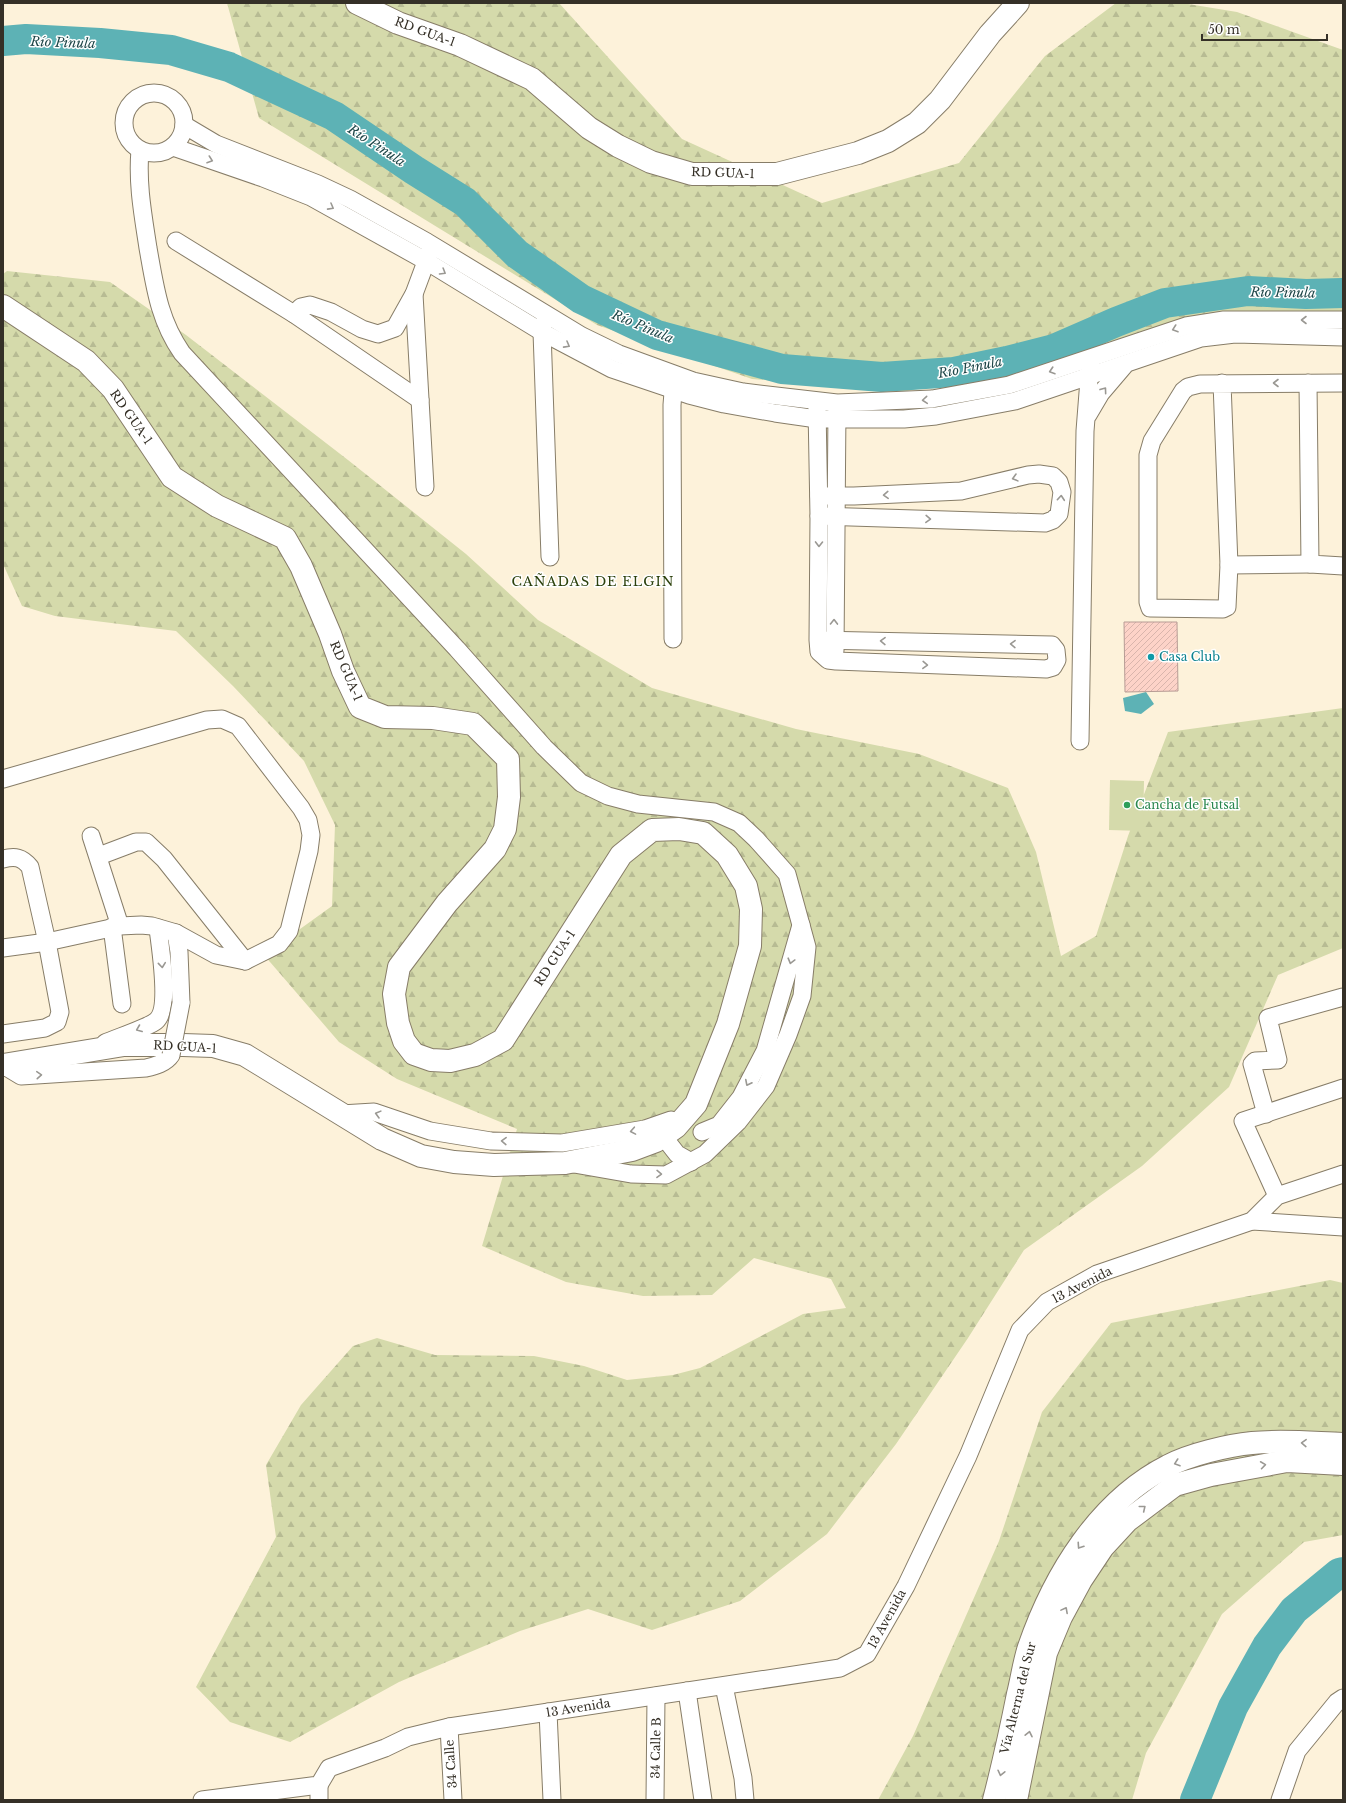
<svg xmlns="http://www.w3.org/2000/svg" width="1346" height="1803" font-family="'Libre Baskerville',serif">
  <defs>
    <pattern id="forest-firs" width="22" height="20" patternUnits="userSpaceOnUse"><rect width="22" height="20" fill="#d5daab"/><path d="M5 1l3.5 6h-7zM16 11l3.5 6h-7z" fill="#b7bb93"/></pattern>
    <pattern id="building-hatch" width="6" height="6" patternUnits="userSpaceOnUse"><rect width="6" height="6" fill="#fdd3c8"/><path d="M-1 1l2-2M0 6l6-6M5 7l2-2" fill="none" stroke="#d9b5ac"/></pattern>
  </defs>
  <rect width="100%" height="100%" fill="#fdf2da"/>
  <g fill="url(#forest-firs)">
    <path d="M227,3h332l123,136 140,64 137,-40 86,-107 71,-53h66l55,9 106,38v266l-294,47 -147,29 -150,-13 -155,-54 -338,-207z"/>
    <path d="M7,271l103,11 76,53 162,125 118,94 72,66 114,68 144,41 123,25 89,34 28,64 25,104 35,-20 32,-100 40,-104 175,-24v240l-65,27 -49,112 -87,79 -118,84 -56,88 -72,106 -69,90 -87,67 -88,29 -64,-21 -68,22 -121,51 -109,60 -60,-20 -34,-35 80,-150 -10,-72 35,-60 52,-59 24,-8 58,17 99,1 50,10 43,14 46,-5 27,-7 103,-54 43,-6 -15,-29 -77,-21 -42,37 -69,1 -77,-14 -84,-36 35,-117 -120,-50 -58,-37 -75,-87 68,-49 3,-81 -31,-64 -71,-75 -57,-55 -121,-15 -33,-10 -19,-42v-290z"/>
    <path d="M1330,1280l13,3v252l-39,7 -82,72 -76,139 -14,47h-254l35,-64 86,-195 43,-129 69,-89z"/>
  </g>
  <path fill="#d5daab" d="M1110,780l34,1 -1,50 -34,-1z"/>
  <path fill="#5db2b5" d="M1146,692l8,12 -13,10 -16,-3 -2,-13z"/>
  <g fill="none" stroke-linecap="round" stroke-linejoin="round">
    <g stroke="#5db2b5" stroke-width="30">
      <path d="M3,41l23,-2 74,4 71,7 58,17 105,49 80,54 51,32 52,52 64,45 76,36 125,34 100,8 72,-5 53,-11 47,-12 62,-27 49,-19 83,-12 58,3 37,-1"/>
      <path d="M1195,1800l38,-93 34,-61 27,-36 45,-37 4,-1"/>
    </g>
  </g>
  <path fill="url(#building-hatch)" stroke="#b79c95" d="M1124,622h53l1,69 -53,1z"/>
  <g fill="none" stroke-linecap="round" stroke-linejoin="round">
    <defs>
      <g id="street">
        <circle cx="154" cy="123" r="30"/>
        <path d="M184,125l32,19 102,40 32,15 77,43 155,94 37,18 74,27 50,11 94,11 95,-4 77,-14 177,-59 38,-6h119"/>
        <path d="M173,147l90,31 48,19 115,64 116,71 70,37 77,26 35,9 51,9 42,6h87l32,-3 79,-15 186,-63 34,-4 108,3"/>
        <path d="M140,150c-3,34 3,65 8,98 7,39 11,72 34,105l275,296 87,98 37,36 27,13 30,8 76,8 25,11 17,16 31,35 20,73 -5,49 -14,39 -22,51 -28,36 -33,32 -39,21 -35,-1 -57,-10"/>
        <path d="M176,241l118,73 126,86"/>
        <path d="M414,294l11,193"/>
        <path d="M294,314l7,-7 9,-2 21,7 31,17 16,5 17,-6 19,-34 16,-43"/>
        <path d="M543,324l-1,8 8,225"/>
        <path d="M1222,383l7,182 -2,42 -4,2 -73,-1 -2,-6v-147l4,-14 31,-50 5,-4 12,-3 143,-1"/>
        <path d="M1308,383l2,181 33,2"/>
        <path d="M817,408l2,108 -1,124 1,12 9,8 8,1 210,8 7,-2 4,-7 -1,-10 -4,-5 -234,-5"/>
        <path d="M1088,415l13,-22 23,-27"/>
        <path d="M819,496h35l107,-5 67,-16 11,-1 14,2 6,6 3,10 -3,22 -6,6 -8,3 -226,-7"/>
        <path d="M1229,565l81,-1"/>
        <path d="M673,639l-1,-234 2,-25"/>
        <path d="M835,651l2,-242"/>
        <path d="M1080,741l5,-310 5,-64"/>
        <path d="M3,779l204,-59 15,-1 16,7 63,82 7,12 3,15 -2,16 -20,80 -10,13 -34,17 -29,-6 -40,-22 -24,-7 -11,-1 -21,1 -73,16 -44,6"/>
        <path d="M91,836l29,90"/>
        <path d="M99,856l37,-14h10l18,17 81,102"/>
        <path d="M3,859c12,-3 19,-2 27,8l17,75 13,70 -3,10 -12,6 -42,6"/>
        <path d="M112,927l10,77"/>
        <path d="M176,933l3,19 2,51"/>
        <path d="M105,1043c11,-5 42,-15 51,-22 15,-12 4,-74 2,-93"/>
        <path d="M3,1065l18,11 125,-8c9,-2 20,-5 25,-13"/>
        <path d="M341,1114l33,-2 56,19 61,10 71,2 83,-14 26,-9"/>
        <path d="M1266,1114l-14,-50 3,-3 23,-1 -10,-42 75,-21"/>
        <path d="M702,1132l17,-7 22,-28 24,-46 36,-126"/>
        <path d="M663,1136l14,18 14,8"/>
        <path d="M1277,1196l-34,-75 100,-33"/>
        <path d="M1252,1221l91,6"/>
        <path d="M724,1686l19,92 2,22"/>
        <path d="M687,1691l16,109"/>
        <path d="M548,1712l4,88"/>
        <path d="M449,1727l4,73"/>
        <path d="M319,1785v15"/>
        <path d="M202,1800l117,-15 10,-17 56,-20 23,-11 41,-10 391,-59 27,-14 39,-68 62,-130 52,-126 27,-28 50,-28 155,-53 25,-25 66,-22"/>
        <path d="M655,1800l1,-104"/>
        <path d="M1280,1800l17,-49 40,-49 6,-4"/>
      </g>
      <g id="primary">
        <path d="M357,3l41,20 62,22 72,34 57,49 29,18 33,16 41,12h85l81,-21 30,-12 29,-18 23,-23 50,-66 28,-31"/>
        <path d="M3,306l83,55 27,28 59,88 45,29 68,32 16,28 29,68 13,37 17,36 25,10 48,1 40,6 35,35 1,38 -4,32 -10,20 -48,54 -48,64 -5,27 4,29 6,18 10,13 17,6 19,1 25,-6 28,-15 118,-185 31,-25 27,-1 24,4 24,22 19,31 5,23 -1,37 -22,78 -32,80 -20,23 -20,14 -24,9 -67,13 -71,2 -40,-3 -33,-6 -39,-17 -137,-84 -32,-9 -30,-1h-59l-121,20"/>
      </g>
      <g id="highway">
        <path d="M994,1800c9,-35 17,-71 24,-106 4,-16 6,-32 11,-47 25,-72 70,-146 139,-181 20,-11 61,-21 84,-23 30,-3 61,0 91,1"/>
        <path d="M1016,1800l30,-147 15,-36 20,-37 22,-33 24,-26 48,-36 36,-10 76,-14 56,3"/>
      </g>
    </defs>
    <use href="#street" stroke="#877d68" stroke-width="19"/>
    <use href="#primary" stroke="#877d68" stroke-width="24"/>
    <use href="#highway" stroke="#877d68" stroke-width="24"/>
    <use href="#street" stroke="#fff" stroke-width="17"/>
    <use href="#primary" stroke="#fff" stroke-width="22"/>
    <use href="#highway" stroke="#fff" stroke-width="22"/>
    <defs>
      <path id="street-bridge" d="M171,1055l10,-52"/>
    </defs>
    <use href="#street-bridge" stroke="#877d68" stroke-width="19" stroke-linecap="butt"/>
    <use href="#street-bridge" stroke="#fff" stroke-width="17"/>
  </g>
  <defs><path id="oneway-chevron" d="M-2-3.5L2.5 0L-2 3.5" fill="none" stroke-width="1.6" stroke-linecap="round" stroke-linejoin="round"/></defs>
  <g stroke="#9a9893">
    <use href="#oneway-chevron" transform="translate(210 160) rotate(19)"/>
    <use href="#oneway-chevron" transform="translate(331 207) rotate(29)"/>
    <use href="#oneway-chevron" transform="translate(443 272) rotate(31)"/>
    <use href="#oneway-chevron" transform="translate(1304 320) rotate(180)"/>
    <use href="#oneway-chevron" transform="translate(1175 329) rotate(161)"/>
    <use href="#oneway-chevron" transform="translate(567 345) rotate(29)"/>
    <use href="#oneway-chevron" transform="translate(1052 371) rotate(162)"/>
    <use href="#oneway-chevron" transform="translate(1276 383) rotate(-180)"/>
    <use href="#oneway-chevron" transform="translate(1104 390) rotate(-54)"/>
    <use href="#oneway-chevron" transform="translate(925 400) rotate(175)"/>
    <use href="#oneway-chevron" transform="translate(1015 478) rotate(165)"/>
    <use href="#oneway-chevron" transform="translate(886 495) rotate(177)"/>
    <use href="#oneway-chevron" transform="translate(1061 498) rotate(-85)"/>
    <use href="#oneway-chevron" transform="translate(928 519) rotate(2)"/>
    <use href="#oneway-chevron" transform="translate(819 544) rotate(91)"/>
    <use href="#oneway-chevron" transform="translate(834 622) rotate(-89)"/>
    <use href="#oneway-chevron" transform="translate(883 641) rotate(-179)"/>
    <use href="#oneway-chevron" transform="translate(1013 644) rotate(-179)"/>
    <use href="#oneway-chevron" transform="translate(925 665) rotate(2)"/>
    <use href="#oneway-chevron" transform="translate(791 961) rotate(105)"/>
    <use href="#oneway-chevron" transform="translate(162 965) rotate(84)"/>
    <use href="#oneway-chevron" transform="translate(139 1029) rotate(158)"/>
    <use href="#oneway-chevron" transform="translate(39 1075) rotate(-4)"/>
    <use href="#oneway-chevron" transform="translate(748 1083) rotate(117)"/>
    <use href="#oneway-chevron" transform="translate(378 1114) rotate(-165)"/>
    <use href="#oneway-chevron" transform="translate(633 1131) rotate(170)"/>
    <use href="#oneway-chevron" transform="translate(504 1141) rotate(-178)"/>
    <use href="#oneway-chevron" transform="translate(659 1174) rotate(1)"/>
    <use href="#oneway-chevron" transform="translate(1304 1443) rotate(-178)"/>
    <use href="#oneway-chevron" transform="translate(1177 1463) rotate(161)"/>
    <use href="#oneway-chevron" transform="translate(1263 1465) rotate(-8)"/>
    <use href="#oneway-chevron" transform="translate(1143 1508) rotate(-39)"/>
    <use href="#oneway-chevron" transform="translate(1080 1546) rotate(124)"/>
    <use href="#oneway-chevron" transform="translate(1065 1610) rotate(-62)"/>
    <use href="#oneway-chevron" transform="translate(1029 1734) rotate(-78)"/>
    <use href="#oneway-chevron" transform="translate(1001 1773) rotate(103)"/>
  </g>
  <circle fill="#0f9aa8" stroke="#fff" stroke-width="1.5" cx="1151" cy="657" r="4"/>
  <circle fill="#2e9e5b" stroke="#fff" stroke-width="1.5" cx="1127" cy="805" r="4"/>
  <g text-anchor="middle" stroke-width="3" stroke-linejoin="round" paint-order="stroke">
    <g font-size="12" fill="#353027" stroke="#fff">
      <text transform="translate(425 32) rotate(20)" y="4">RD GUA-1</text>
      <text transform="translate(723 173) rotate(2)" y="4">RD GUA-1</text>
      <text transform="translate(131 417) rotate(55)" y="4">RD GUA-1</text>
      <text transform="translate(346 671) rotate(67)" y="4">RD GUA-1</text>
      <text transform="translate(555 958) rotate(-57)" y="4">RD GUA-1</text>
      <text transform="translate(185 1047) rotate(3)" y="4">RD GUA-1</text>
      <text transform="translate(1082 1285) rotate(-27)" y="4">13 Avenida</text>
      <text transform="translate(887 1619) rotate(-61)" y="4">13 Avenida</text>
      <text transform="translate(1018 1698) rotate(-76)" y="4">Vía Alterna del Sur</text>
      <text transform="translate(578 1708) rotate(-9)" y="4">13 Avenida</text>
      <text transform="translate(656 1748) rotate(-89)" y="4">34 Calle B</text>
      <text transform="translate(451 1764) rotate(-94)" y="4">34 Calle</text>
    </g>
    <g font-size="12" fill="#0d838f" stroke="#fff" text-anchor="start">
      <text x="1159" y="661">Casa Club</text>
    </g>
    <g font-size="12" fill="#27864d" stroke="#fff" text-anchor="start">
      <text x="1135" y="809">Cancha de Futsal</text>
    </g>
    <g font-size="13" font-style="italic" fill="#1e4648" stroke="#fff">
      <text transform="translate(63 42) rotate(2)" y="5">Río Pinula</text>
      <text transform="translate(377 145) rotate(33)" y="5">Río Pinula</text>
      <text transform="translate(1283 292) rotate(1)" y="5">Río Pinula</text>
      <text transform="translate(643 326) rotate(23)" y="5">Río Pinula</text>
      <text transform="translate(970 367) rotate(-11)" y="5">Río Pinula</text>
    </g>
    <g font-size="13" letter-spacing="1" fill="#2c410c" stroke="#fff">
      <text x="593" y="586">CAÑADAS DE ELGIN</text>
    </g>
  </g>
  <rect width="1346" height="1803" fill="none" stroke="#353027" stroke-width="8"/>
  <path d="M1202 34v6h125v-6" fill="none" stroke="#353027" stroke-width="2"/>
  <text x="1208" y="34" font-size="12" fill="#353027" stroke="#ffffff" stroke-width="3" paint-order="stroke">50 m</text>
</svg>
